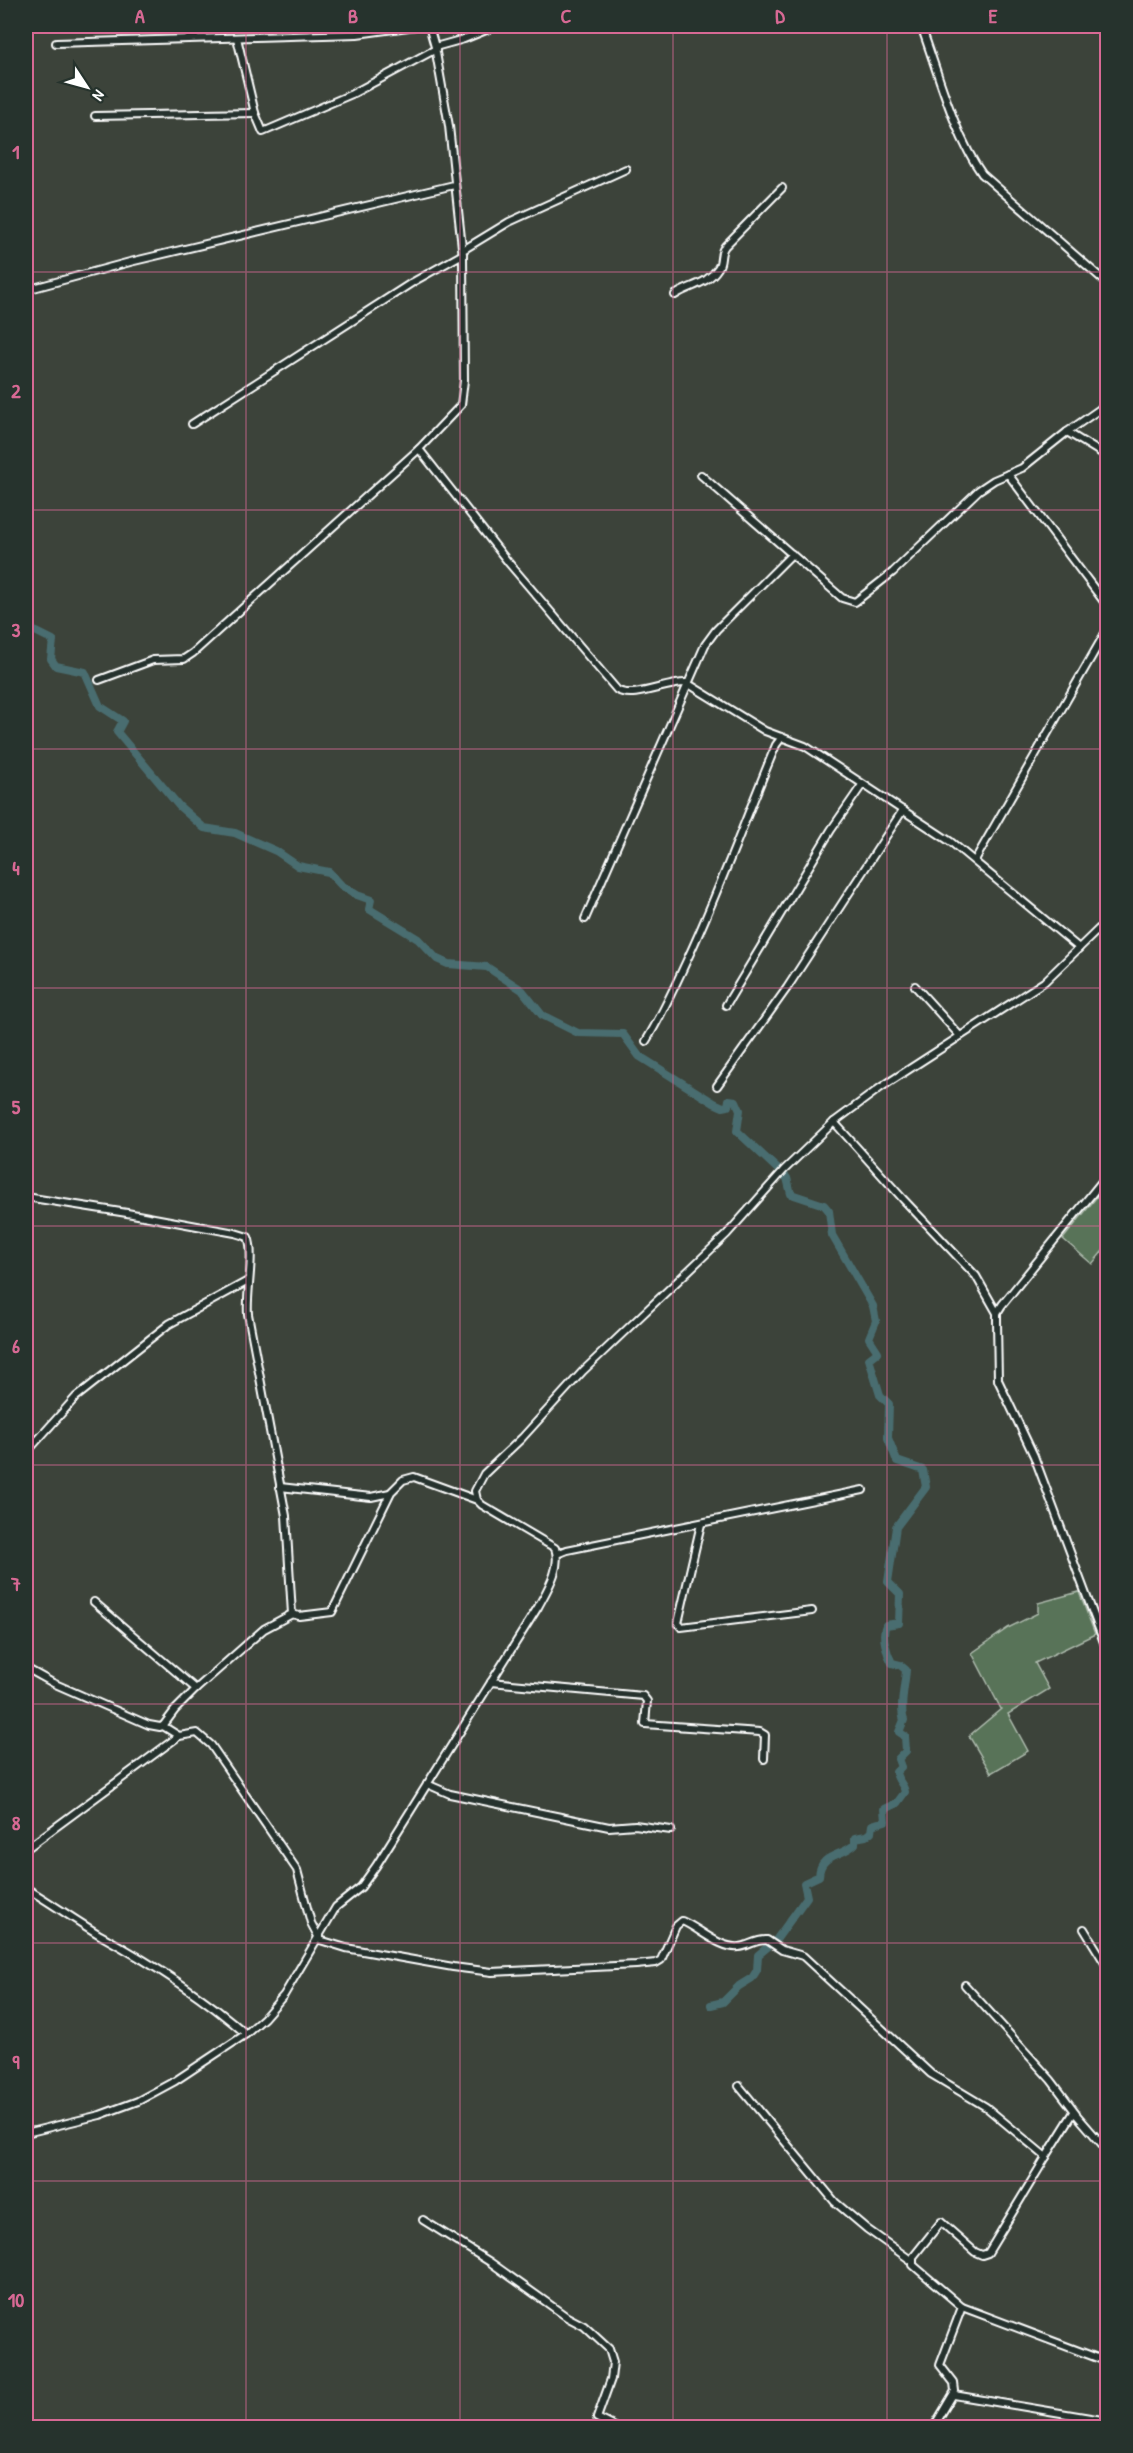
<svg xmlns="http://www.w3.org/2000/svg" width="1133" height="2453" font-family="'Patrick Hand',sans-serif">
  <rect width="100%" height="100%" fill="#3c433a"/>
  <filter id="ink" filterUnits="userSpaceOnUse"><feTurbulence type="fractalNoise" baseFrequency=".0167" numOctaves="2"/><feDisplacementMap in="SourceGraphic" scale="12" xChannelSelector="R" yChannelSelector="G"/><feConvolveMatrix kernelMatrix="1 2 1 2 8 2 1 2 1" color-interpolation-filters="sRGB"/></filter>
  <g filter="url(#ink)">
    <g fill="#597358" stroke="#acb9ac" stroke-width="1.5">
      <path d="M1107,1184v62l-15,18 -29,-25z"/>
      <path d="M1079,1592l16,42 -60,29 14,26 -41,25 20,37 -37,22 -22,-37 32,-27 -29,-56 36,-25 30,-15v-10z"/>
    </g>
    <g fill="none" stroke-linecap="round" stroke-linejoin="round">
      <path stroke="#4a6d70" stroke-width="8" d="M26,617l7,13 20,10 -2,19 5,7 29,6 15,34 23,15 -6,11 62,74 25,22 31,5 41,18 22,15 31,6 12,13 16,10 14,5 -2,9 49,30 19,20 11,5 39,3 35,23 20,25 36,18 45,1 16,22 75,47 9,4 5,-1 1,-6 7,1 4,9 -3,21 50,47 4,16 33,11 5,6 3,24 41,71 3,15 -7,17 9,14 -9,7 11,36 9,9 -1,34 9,23 26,9 3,17 -30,40 -8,55 12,12 -1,29 -13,2c-5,10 1,29 6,38l8,2 6,5c-1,15 -7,38 -2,50l-5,12 6,4 1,15 -8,8 3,8 -5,5c1,9 8,12 9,20l-8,11 -13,6 1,12 -13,4 -1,7 -5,4 -11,2v6c-13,13 -35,9 -36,32l-15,7 3,14 -31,43 -18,15 -1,15 -5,8 -13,8 -16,16 -12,3"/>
      <defs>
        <g id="minor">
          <path d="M429,26l6,21 29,-8 32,-13"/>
          <path d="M921,26c17,46 33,109 61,148l126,110"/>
          <path d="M237,38l18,75 8,19 89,-38 84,-45"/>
          <path d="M56,43l301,-9 59,-8"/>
          <path d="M95,116l160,-3"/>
          <path d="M463,250l46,-28 117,-53"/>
          <path d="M26,290l104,-28 324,-77"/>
          <path d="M675,295c15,-10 32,-10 43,-27 5,-7 1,-15 7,-22l57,-58"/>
          <path d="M192,424l221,-142 50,-28"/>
          <path d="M1067,432l41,25"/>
          <path d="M419,449l89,113 109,128c17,10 49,-8 70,-7l78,48 40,15 146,96 128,106"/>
          <path d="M1008,474l100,133"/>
          <path d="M701,475l141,123 13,4 38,-30 86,-82 15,-10 28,-12 45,-36 33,-23 8,-10"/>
          <path d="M99,680l54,-20 31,-1 9,-6 226,-204 42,-44 3,-25 -1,-123 -14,-131 -14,-79"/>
          <path d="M975,860l133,-232"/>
          <path d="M585,919l120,-274 11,-15 76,-76"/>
          <path d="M915,986l45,50"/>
          <path d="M726,1005l105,-175 31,-45"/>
          <path d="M646,1041c16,-26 28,-53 41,-81 33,-71 59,-143 89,-215l6,-8"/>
          <path d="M717,1086l70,-98 116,-178"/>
          <path d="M834,1122l69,77 73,77 21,37"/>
          <path d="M1108,1174l-106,131 -5,8v8l1,59 36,76 74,197"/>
          <path d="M26,1197l101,16 108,20 13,4c7,16 -2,57 0,77l38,202 6,98 7,2 33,-4 59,-120 12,-12 11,-3 63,23"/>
          <path d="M26,1453l50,-56 93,-73 79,-43"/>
          <path d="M280,1487l91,10 19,-4"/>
          <path d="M701,1524l-23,99 3,4 131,-16"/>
          <path d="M557,1554l10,-4 296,-60"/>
          <path d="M94,1602l102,87"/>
          <path d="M26,1668l27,15 96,42 11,2 3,-1 16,10"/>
          <path d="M491,1682l152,14 4,5 -2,23 115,8 5,3 -1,24"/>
          <path d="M163,1726l12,-16 21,-21 68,-60 28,-15"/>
          <path d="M427,1784l23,10 159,33 26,-2 36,5"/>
          <path d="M26,1849l153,-113 18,-3 14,12 86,125 14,53 9,17 26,8 107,19 39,5 144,-7 20,-2 5,-3 15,-34 6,-5c17,7 38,28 57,26 10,-1 17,-8 28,-7l15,10 21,6 128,118 55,33 60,50 -58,96 -6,2 -7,-3 -34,-30 -28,35v8l49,42 146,55"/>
          <path d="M26,1888c25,15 49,32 74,47 51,28 102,60 146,99"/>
          <path d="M1084,1929l24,39"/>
          <path d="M965,1985l86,95 25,33"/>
          <path d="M739,2086l96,116 32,27 45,32"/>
          <path d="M26,2133l74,-18 38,-14 37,-20 71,-47 18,-16 20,-23 52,-88 25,-20 15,-21 162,-259c9,-17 24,-39 17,-59l-73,-43 -5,-5 -2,-9 9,-17 38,-36 61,-67 144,-137 57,-64 50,-48 46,-34 164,-106 64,-62"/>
          <path d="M1046,2157l28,-45 34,39"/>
          <path d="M423,2220l67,42 77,55 17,9 25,23 4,13 -2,17 -14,39 20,10"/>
          <path d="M954,2395l154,26"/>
          <path d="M933,2428l22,-37 -1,-8 -14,-18 22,-58"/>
        </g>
      </defs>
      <use href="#minor" stroke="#fff" stroke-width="10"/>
      <use href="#minor" stroke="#26332d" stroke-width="6"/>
    </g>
  </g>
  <path fill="none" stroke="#d76994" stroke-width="1.5" stroke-opacity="0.55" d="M246,26v2402M460,26v2402M673,26v2402M887,26v2402M26,272h1082M26,510h1082M26,749h1082M26,988h1082M26,1226h1082M26,1465h1082M26,1704h1082M26,1943h1082M26,2181h1082"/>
  <rect width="1133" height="2453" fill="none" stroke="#26332d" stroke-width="66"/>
  <g transform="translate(87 87) rotate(126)" stroke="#26332d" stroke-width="4.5" paint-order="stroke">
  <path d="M0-4.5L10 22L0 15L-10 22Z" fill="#ffffff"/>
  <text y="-9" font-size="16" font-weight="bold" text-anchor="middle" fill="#ffffff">N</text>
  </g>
  <rect x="33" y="33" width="1067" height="2387" fill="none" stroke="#d76994" stroke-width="2"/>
  <g font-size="20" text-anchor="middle" font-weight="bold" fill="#d76994">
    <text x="140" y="23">A</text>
    <text x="353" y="23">B</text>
    <text x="566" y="23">C</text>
    <text x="780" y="23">D</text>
    <text x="993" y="23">E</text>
    <text x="16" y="159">1</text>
    <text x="16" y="398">2</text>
    <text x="16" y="637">3</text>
    <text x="16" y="875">4</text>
    <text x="16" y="1114">5</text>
    <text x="16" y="1353">6</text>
    <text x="16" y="1591">7</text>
    <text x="16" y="1830">8</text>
    <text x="16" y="2069">9</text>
    <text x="16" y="2307">10</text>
  </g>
</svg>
